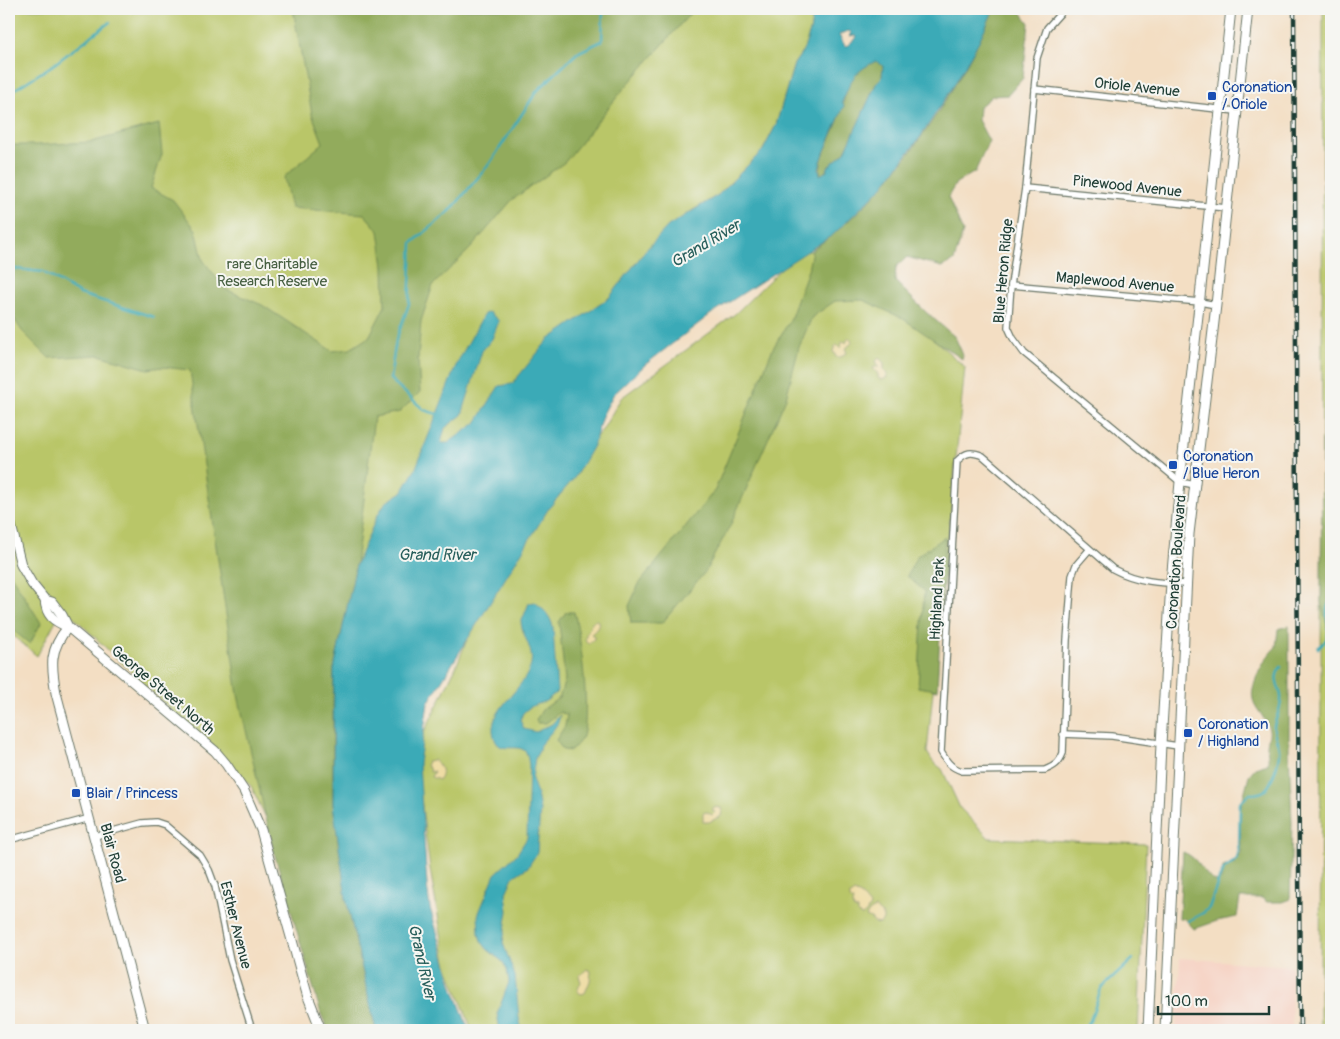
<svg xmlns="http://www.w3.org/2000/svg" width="1340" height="1039" font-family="Pangolin,sans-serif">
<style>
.built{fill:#f6d2c3}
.green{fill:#b9c668;stroke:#6c824e}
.forest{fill:#92ab5c;stroke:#587448}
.sand{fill:#eeda9e;stroke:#868c69}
.water{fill:#3aaab7;stroke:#2c7476;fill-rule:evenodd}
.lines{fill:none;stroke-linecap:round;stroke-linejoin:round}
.stream{stroke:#3aaab7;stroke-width:2.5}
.street-casing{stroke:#697566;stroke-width:8}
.secondary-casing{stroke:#697566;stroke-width:11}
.street{stroke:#fff;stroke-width:5.5}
.secondary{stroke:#fff;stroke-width:9}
.rail-casing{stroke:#1f3d34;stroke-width:4.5}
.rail{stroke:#f6f6f2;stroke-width:2.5;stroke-dasharray:8;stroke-linecap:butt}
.transit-dot{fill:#1a4fb4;stroke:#f6f6f2;stroke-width:2}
.labels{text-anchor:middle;stroke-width:4;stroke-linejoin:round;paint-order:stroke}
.street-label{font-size:15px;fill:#1f3d34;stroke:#f6f6f2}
.transit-label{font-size:15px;fill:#164399;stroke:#f6f6f2;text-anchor:start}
.park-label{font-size:15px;fill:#465f41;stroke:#f6f6f2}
.water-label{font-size:16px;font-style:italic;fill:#275e5b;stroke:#f6f6f2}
</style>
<rect width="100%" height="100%" fill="#f6f6f2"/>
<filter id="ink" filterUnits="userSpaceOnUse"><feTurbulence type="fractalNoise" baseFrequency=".02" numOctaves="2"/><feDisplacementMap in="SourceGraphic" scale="10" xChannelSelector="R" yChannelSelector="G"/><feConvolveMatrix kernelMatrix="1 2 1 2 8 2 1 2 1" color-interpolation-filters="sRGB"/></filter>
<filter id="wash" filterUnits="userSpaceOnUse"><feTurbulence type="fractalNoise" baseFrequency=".0096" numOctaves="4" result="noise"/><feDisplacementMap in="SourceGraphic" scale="20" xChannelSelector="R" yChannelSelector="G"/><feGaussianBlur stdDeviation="1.12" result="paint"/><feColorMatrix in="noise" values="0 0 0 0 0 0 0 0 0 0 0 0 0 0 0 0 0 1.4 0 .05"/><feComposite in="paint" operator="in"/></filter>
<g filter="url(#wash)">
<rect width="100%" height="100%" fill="#f3dec3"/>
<!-- built -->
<path class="built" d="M1180,958L1291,966L1292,1030H1176Z"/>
<!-- green -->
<g class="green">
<path d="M9,9H814L810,32L803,51L794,64L776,125L763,150L718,195L688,213L624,279L609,298L594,309L262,797L267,820L251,786L63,607L37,656L9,632Z"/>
<path d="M1323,9H1331V1030H1320Z"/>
<path d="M831,248L965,367L927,752L933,762L942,769L960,808L989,838L1146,844L1138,1030H472L446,962L430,869L415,751L455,669L510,536L603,429L621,398L735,314L797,253Z"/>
</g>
<!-- forest -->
<g class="forest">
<path d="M293,9H694L621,92L565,162L512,200L470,249L433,285L421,321L418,358L420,392L400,412L374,417L356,565L334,669L333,707V804L346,898L376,1030H328L321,1014L273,849L238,695L190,370L162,367L148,369L99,355L49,358L22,331L9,311V223L12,218L9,214V145H36L91,142L159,124L162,154L151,188L173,200L196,230L203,260L225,289L262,305L332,351L350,349L369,337L385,306L384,266L379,231L364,214L291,208L284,177L323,143L312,114Z"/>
<path d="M994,9H1019L1029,23L1023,78L1008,95L992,96L979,107L978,120L989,141L975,172L956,183L948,197L963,232L954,261L942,267L907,257L896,267L895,281L927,313L955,337L963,355L962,359L902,318L863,300L835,301L812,317L799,347L786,398L730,526L705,572L662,623H631L629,606L639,584L715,490L773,348L790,320L808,270L812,250C891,195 955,96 994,9Z"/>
<path d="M876,61L883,66L882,77L876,84L845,152L828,167L827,171L820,175C819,156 832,138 838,121C843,106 845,90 853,76C858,69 868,65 876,61Z"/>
<path d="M1322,441L1331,447V642L1321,603Z"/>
<path d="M945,537L937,690L918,687L924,591L907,576L917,556Z"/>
<path d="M9,572L41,623L30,644L9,627Z"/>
<path d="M566,612H574C581,636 590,711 583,736C581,741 575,746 571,751L563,750L556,740L565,726L567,715L560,712L546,723H537L536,720L542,710L559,698L565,680L559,622Z"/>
<path d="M1289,626V750L1292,823L1290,899L1282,902H1267L1262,898H1240L1237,917L1217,921L1194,929L1185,919L1179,918L1183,852C1201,859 1201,874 1216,882L1221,880L1223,867L1235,863L1241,853L1240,810L1249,775L1255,768L1268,764C1269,756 1267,751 1267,745C1269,732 1272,732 1264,719C1261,713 1254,706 1253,699C1249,686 1266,655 1276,647L1278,629Z"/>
</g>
<!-- sand -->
<g class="sand">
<path d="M848,338L851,339L852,343L845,349L847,352L841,357H836L833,351L835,346L837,345L841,348L842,342L844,341L846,343Z"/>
<path d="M879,358L884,363V371L888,374L886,378L882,380L878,378V374L873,368L875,367H879L876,361Z"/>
<path d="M596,620L598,621C600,627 595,631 591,634L594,636V639L588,644L585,639L587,631L590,628L591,623Z"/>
<path d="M433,760C441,764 444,773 439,780L431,777L434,771L430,772L429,768L426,766L428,761Z"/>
<path d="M714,807L721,808L722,811L721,816L709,822H703V813L707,812L712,815L715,812L712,810Z"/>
<path d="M854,892L861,895L870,906L866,913L862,916L858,914V910L854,909L852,905L853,901L850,899V895Z"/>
<path d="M875,908L883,915V920L880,924L874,923L871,919L866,917L869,912Z"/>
<path d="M587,969L591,971L590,981L585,993L581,994L577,991L581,982L579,976Z"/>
</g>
<!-- water -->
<g class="water">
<path d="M814,9H994L979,41L954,85L921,136L883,186L834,234L711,314L646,364L613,395L602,416L594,444L575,477L549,508L428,703L419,763L427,885L430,908L454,990L469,1030H376L346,898L333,804L334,669L356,565L377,516L385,503L402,492L415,470L457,363L484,314L489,312L499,321L492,339L482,351L462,415L445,428L441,443H448L476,423L499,386L512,384L548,340L609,298L645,251L668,226L718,195L763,150L776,125L794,64L803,51L810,32ZM848,31L851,32L850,36L855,35L857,37L848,45L845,46L839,35ZM876,61L883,66L882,77L876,84L845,152L828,167L827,171L820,175L819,168L824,153L844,106L842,102C852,79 852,73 876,61Z"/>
<path d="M535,602C544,610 550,615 553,627L557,692L546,701L530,707L523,713L520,720L524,729L536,732L552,724L560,715L558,723L553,730L540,745L539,751L535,758L532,779L537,794L540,810L537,853L528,867L513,877L506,893L508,911L503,943L515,976L519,1018L522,1030H500L497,1014L509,982L507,970L503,962L488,950L481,941L479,934L478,915L495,874L517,854L527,838L529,765C528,761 528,754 525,751C515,742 496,758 493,731C491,708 527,686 531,664C534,650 523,637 521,623L529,603Z"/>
</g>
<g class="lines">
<!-- stream -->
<g class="stream">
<path d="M9,93L53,65L110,22"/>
<path d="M9,267L16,269L43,272L80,294L154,317"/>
<path d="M437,414L424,410L390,379L396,340L409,304L412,243L451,210L490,163L537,91L577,53L602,41L603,9"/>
<path d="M1318,648C1340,632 1319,616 1331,600"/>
<path d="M1188,921L1203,913L1209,908L1219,879L1224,869L1237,859L1239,850L1240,803L1249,794C1254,794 1259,794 1264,791C1272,786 1280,758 1279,749C1278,740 1273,735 1274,726C1276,716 1282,708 1281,696C1279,684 1272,679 1281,667"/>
<path d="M1083,1030L1090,1021L1101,989L1133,959"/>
</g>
</g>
</g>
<g filter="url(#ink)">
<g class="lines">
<defs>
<g id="street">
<path d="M1064,9L1047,28L1037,58L1025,188L1011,285L1008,327L1013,338L1024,353L1180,482L1195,485"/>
<path d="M1222,9L1248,11"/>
<path d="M1034,89L1236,111"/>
<path d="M1025,188L1226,208"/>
<path d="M1011,285L1200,302L1216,305"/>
<path d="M1089,550L1076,565L1072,576L1067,640L1063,753C1059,763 1055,766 1045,770L962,771C950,767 947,762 941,752L957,461C966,452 971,451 983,456L1113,569C1137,582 1161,583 1187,584"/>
<path d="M1063,734L1112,736L1178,746"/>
<path d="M95,836L142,823L156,822L165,825L200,855L209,870L215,886L230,960L252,1030"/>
<path d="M9,840L90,818"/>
</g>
<g id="secondary">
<path d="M9,517L21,565L32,584L45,600L52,602L62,615L68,627"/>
<path d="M45,600C46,616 54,621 68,627L215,751L226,764L244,791L261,830L307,994L321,1030"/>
<path d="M68,627C49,650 51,665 56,693L145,1030"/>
<path d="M1148,1030L1161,744L1171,583L1180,482L1231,9"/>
<path d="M1165,1030L1189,534L1216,305L1248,9"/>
</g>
</defs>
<!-- street casing -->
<use href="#street" class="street-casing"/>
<!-- secondary casing -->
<use href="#secondary" class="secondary-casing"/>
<!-- street -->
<use href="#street" class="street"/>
<!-- secondary -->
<use href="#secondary" class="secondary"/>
<defs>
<path id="rail" d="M1294,9L1300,1030"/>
</defs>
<!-- rail casing -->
<use href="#rail" class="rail-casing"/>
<!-- rail -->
<use href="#rail" class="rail"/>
</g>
</g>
<!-- markers -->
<g class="transit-dot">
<rect x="1207" y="91" width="10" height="10" rx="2.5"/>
<rect x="1168" y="460" width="10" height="10" rx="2.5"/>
<rect x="1183" y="728" width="10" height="10" rx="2.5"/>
<rect x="71" y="788" width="10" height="10" rx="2.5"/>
</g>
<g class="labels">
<!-- street labels -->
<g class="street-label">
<text transform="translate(1137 87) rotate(6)" y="5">Oriole Avenue</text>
<text transform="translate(1127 186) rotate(6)" y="5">Pinewood Avenue</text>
<text transform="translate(1003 271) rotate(-85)" y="5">Blue Heron Ridge</text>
<text transform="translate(1115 282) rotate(5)" y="5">Maplewood Avenue</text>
<text transform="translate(1176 562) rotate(-86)" y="5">Coronation Boulevard</text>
<text transform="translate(937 599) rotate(-87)" y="5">Highland Park</text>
<text transform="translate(163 690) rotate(40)" y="5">George Street North</text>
<text transform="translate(113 853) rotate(75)" y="5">Blair Road</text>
<text transform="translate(236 925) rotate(76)" y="5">Esther Avenue</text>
</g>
<!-- transit labels -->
<g class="transit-label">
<text x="1222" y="92">Coronation<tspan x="1222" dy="17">/ Oriole</tspan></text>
<text x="1183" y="461">Coronation<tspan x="1183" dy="17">/ Blue Heron</tspan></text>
<text x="1198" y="729">Coronation<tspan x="1198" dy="17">/ Highland</tspan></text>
<text x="86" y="798">Blair / Princess</text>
</g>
<!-- park labels -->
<g class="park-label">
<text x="272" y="269">rare Charitable<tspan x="272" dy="17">Research Reserve</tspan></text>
</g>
<!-- water labels -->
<g class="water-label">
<text transform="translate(705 243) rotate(-31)" y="6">Grand River</text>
<text x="437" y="560">Grand River</text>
<text transform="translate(423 962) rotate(77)" y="6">Grand River</text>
</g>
</g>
<!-- margin -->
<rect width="1340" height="1039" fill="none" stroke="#f6f6f2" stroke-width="30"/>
<!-- scale -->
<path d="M1158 1006v8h111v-8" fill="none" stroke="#1f3d34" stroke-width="2.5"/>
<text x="1165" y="1006" font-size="15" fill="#1f3d34" stroke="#f6f6f2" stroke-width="4" paint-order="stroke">100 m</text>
</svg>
